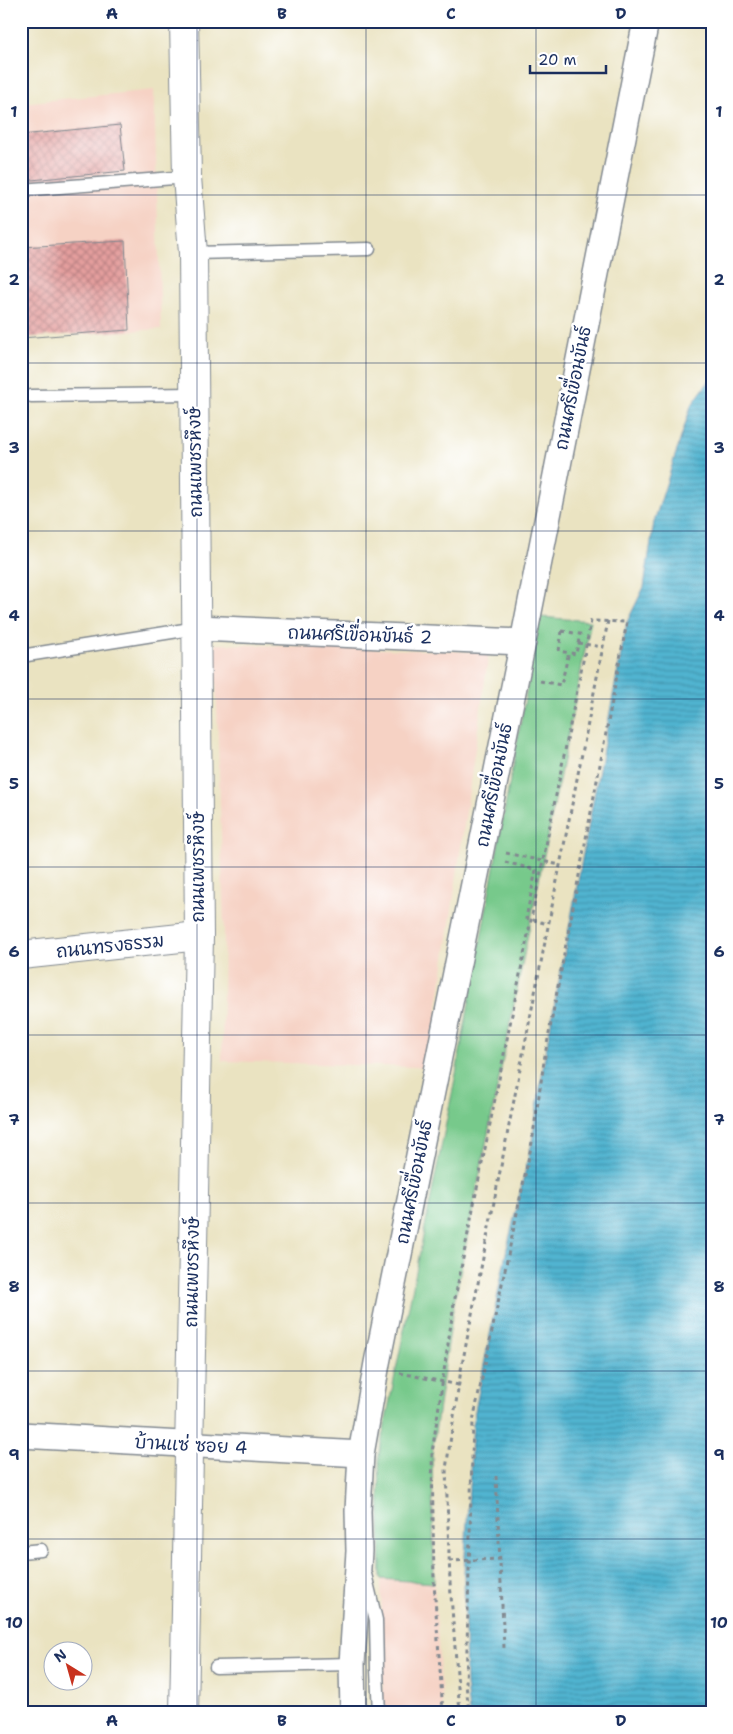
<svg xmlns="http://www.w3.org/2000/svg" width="733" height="1734" font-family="'Shantell Sans','Playpen Sans Thai',sans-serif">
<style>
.built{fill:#f6d2c4}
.park{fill:#77c98b;stroke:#497c74}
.water{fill:url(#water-rules);stroke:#367297}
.building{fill:url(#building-cross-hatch)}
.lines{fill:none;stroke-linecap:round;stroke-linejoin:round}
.lane-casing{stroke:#828990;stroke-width:15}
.street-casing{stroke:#828990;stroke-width:28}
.secondary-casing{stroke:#828990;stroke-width:30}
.path{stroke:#828990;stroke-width:3;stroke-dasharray:4 4;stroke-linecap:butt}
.lane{stroke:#fff;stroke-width:12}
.street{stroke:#fff;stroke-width:25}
.secondary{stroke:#fff;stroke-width:28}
.grid{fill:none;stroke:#1b2f5e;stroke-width:1;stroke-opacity:0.55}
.labels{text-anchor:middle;stroke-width:5;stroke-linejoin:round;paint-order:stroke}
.street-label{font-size:18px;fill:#1b2f5e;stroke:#fff}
.neatline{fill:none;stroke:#1b2f5e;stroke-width:2}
.grid-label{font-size:16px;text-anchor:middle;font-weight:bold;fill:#1b2f5e}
</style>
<defs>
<pattern id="water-rules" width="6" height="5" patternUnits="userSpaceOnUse" patternTransform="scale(1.25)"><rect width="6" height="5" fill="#51b4d0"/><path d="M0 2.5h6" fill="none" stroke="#4293ac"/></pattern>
<pattern id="building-cross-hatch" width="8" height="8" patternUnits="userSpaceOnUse" patternTransform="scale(1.25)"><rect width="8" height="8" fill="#e49e9d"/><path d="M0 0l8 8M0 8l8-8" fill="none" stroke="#b88183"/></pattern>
</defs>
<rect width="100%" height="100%" fill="#fff"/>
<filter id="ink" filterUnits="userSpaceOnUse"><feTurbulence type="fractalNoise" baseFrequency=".02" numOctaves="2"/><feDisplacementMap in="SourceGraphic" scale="10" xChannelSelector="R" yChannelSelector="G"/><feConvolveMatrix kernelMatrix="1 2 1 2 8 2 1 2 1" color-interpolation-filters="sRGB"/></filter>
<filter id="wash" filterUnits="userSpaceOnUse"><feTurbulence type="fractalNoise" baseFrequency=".0096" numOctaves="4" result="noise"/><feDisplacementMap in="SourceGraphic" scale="20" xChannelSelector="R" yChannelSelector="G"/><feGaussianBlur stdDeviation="1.12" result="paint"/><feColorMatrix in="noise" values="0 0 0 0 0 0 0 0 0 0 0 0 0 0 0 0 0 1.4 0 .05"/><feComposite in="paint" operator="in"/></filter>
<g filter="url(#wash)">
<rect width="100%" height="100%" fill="#eae3c1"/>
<!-- built -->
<g class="built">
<path d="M154,90L161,329L21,338V103Z"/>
<path d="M215,644L489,652L429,1069L415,1067L222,1061L224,931Z"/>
<path d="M381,1579L434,1583L443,1713H383Z"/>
</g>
<!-- park -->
<path class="park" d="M540,617L591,621L454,1303L432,1453L434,1583L381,1579L379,1454L456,1074Z"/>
<!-- water -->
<path class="water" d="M712,377V1713H469L466,1684L464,1573L473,1421L507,1248L532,1142L545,1055L627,622L644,587L654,522L691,406Z"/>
<g id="blocks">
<!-- building -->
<g class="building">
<path d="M120,125L125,171L21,181V135Z"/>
<path d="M125,241L129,330L21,338V247Z"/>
</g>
</g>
</g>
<g filter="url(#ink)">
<use href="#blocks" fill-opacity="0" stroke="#828990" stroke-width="1"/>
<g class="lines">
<defs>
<g id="lane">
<path d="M21,190L187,177"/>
<path d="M193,253L369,249"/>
<path d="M31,396L194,394"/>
<path d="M21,656L197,628"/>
<path d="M21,1552L41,1550"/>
<path d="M365,1574L376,1620L377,1670L379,1713"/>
<path d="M216,1667L352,1664"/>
</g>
<g id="street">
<path d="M197,628L523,642"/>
<path d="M21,1435L361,1454"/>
<path d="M353,1713L352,1664L359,1551L358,1511L361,1454L377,1363L523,642L646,21"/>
</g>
<g id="secondary">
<path d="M21,955L199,936"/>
<path d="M184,1713L199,936L193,253L187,177L184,21"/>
</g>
</defs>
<!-- lane casing -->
<use href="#lane" class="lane-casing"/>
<!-- street casing -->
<use href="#street" class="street-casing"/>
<!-- secondary casing -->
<use href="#secondary" class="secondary-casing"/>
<!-- path -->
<g class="path">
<path d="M562,631L580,634L576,654L559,651Z"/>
<path d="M578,643L603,647"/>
<path d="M540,681L561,685L569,652"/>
<path d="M506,853L560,865"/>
<path d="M505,862L536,870L526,918L548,924"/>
<path d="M400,1373L459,1385"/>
<path d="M496,1476L504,1648"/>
<path d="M449,1561L501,1559"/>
<path d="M443,1713L434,1583L432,1453L454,1303L591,621L627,622L545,1055L532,1142L473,1421L466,1684L469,1713"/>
<path d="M460,1713L450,1582L446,1469L461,1370L608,621"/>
</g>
<!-- lane -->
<use href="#lane" class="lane"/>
<!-- street -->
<use href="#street" class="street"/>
<!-- secondary -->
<use href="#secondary" class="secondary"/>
</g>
</g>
<!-- grid -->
<path class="grid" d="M197,21V1713M366,21V1713M536,21V1713M21,195H712M21,363H712M21,531H712M21,699H712M21,867H712M21,1035H712M21,1203H712M21,1371H712M21,1539H712"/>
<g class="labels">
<!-- street labels -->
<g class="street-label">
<text transform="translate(573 388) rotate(-79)" y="6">ถนนศรีเขื่อนขันธ์</text>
<text transform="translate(195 462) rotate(-91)" y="6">ถนนเพชรหึงษ์</text>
<text transform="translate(360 635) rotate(2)" y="6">ถนนศรีเขื่อนขันธ์ 2</text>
<text transform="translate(494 785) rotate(-79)" y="6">ถนนศรีเขื่อนขันธ์</text>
<text transform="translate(198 867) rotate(-90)" y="6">ถนนเพชรหึงษ์</text>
<text transform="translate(110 946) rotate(-6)" y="6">ถนนทรงธรรม</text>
<text transform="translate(414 1182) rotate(-79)" y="6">ถนนศรีเขื่อนขันธ์</text>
<text transform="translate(192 1272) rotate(-89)" y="6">ถนนเพชรหึงษ์</text>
<text transform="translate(191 1445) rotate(3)" y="6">บ้านแซ่ ซอย 4</text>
</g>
</g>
<!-- margin -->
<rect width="733" height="1734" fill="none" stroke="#fff" stroke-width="55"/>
<!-- north arrow -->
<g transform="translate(68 1666) rotate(323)"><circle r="24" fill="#ffffff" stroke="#a4acbf"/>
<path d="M0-4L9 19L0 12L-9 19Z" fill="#c8321e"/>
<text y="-8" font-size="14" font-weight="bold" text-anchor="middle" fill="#1b2f5e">N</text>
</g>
<!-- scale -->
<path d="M530 65v8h76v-8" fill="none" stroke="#1b2f5e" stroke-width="2.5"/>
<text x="538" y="65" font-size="15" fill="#1b2f5e" stroke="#ffffff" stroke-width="4" paint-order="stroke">20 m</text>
<rect x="28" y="28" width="678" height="1678" class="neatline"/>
<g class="grid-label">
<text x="112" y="19">A</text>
<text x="282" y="19">B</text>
<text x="451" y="19">C</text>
<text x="621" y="19">D</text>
<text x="14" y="117">1</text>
<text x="719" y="117">1</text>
<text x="14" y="285">2</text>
<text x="719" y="285">2</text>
<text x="14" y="453">3</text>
<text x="719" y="453">3</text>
<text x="14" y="621">4</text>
<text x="719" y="621">4</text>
<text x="14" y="789">5</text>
<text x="719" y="789">5</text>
<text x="14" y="957">6</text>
<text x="719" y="957">6</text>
<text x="14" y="1125">7</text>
<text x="719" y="1125">7</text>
<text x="14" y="1292">8</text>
<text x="719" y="1292">8</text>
<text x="14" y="1460">9</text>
<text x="719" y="1460">9</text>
<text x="14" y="1628">10</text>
<text x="719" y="1628">10</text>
<text x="112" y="1726">A</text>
<text x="282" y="1726">B</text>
<text x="451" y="1726">C</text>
<text x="621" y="1726">D</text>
</g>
</svg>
